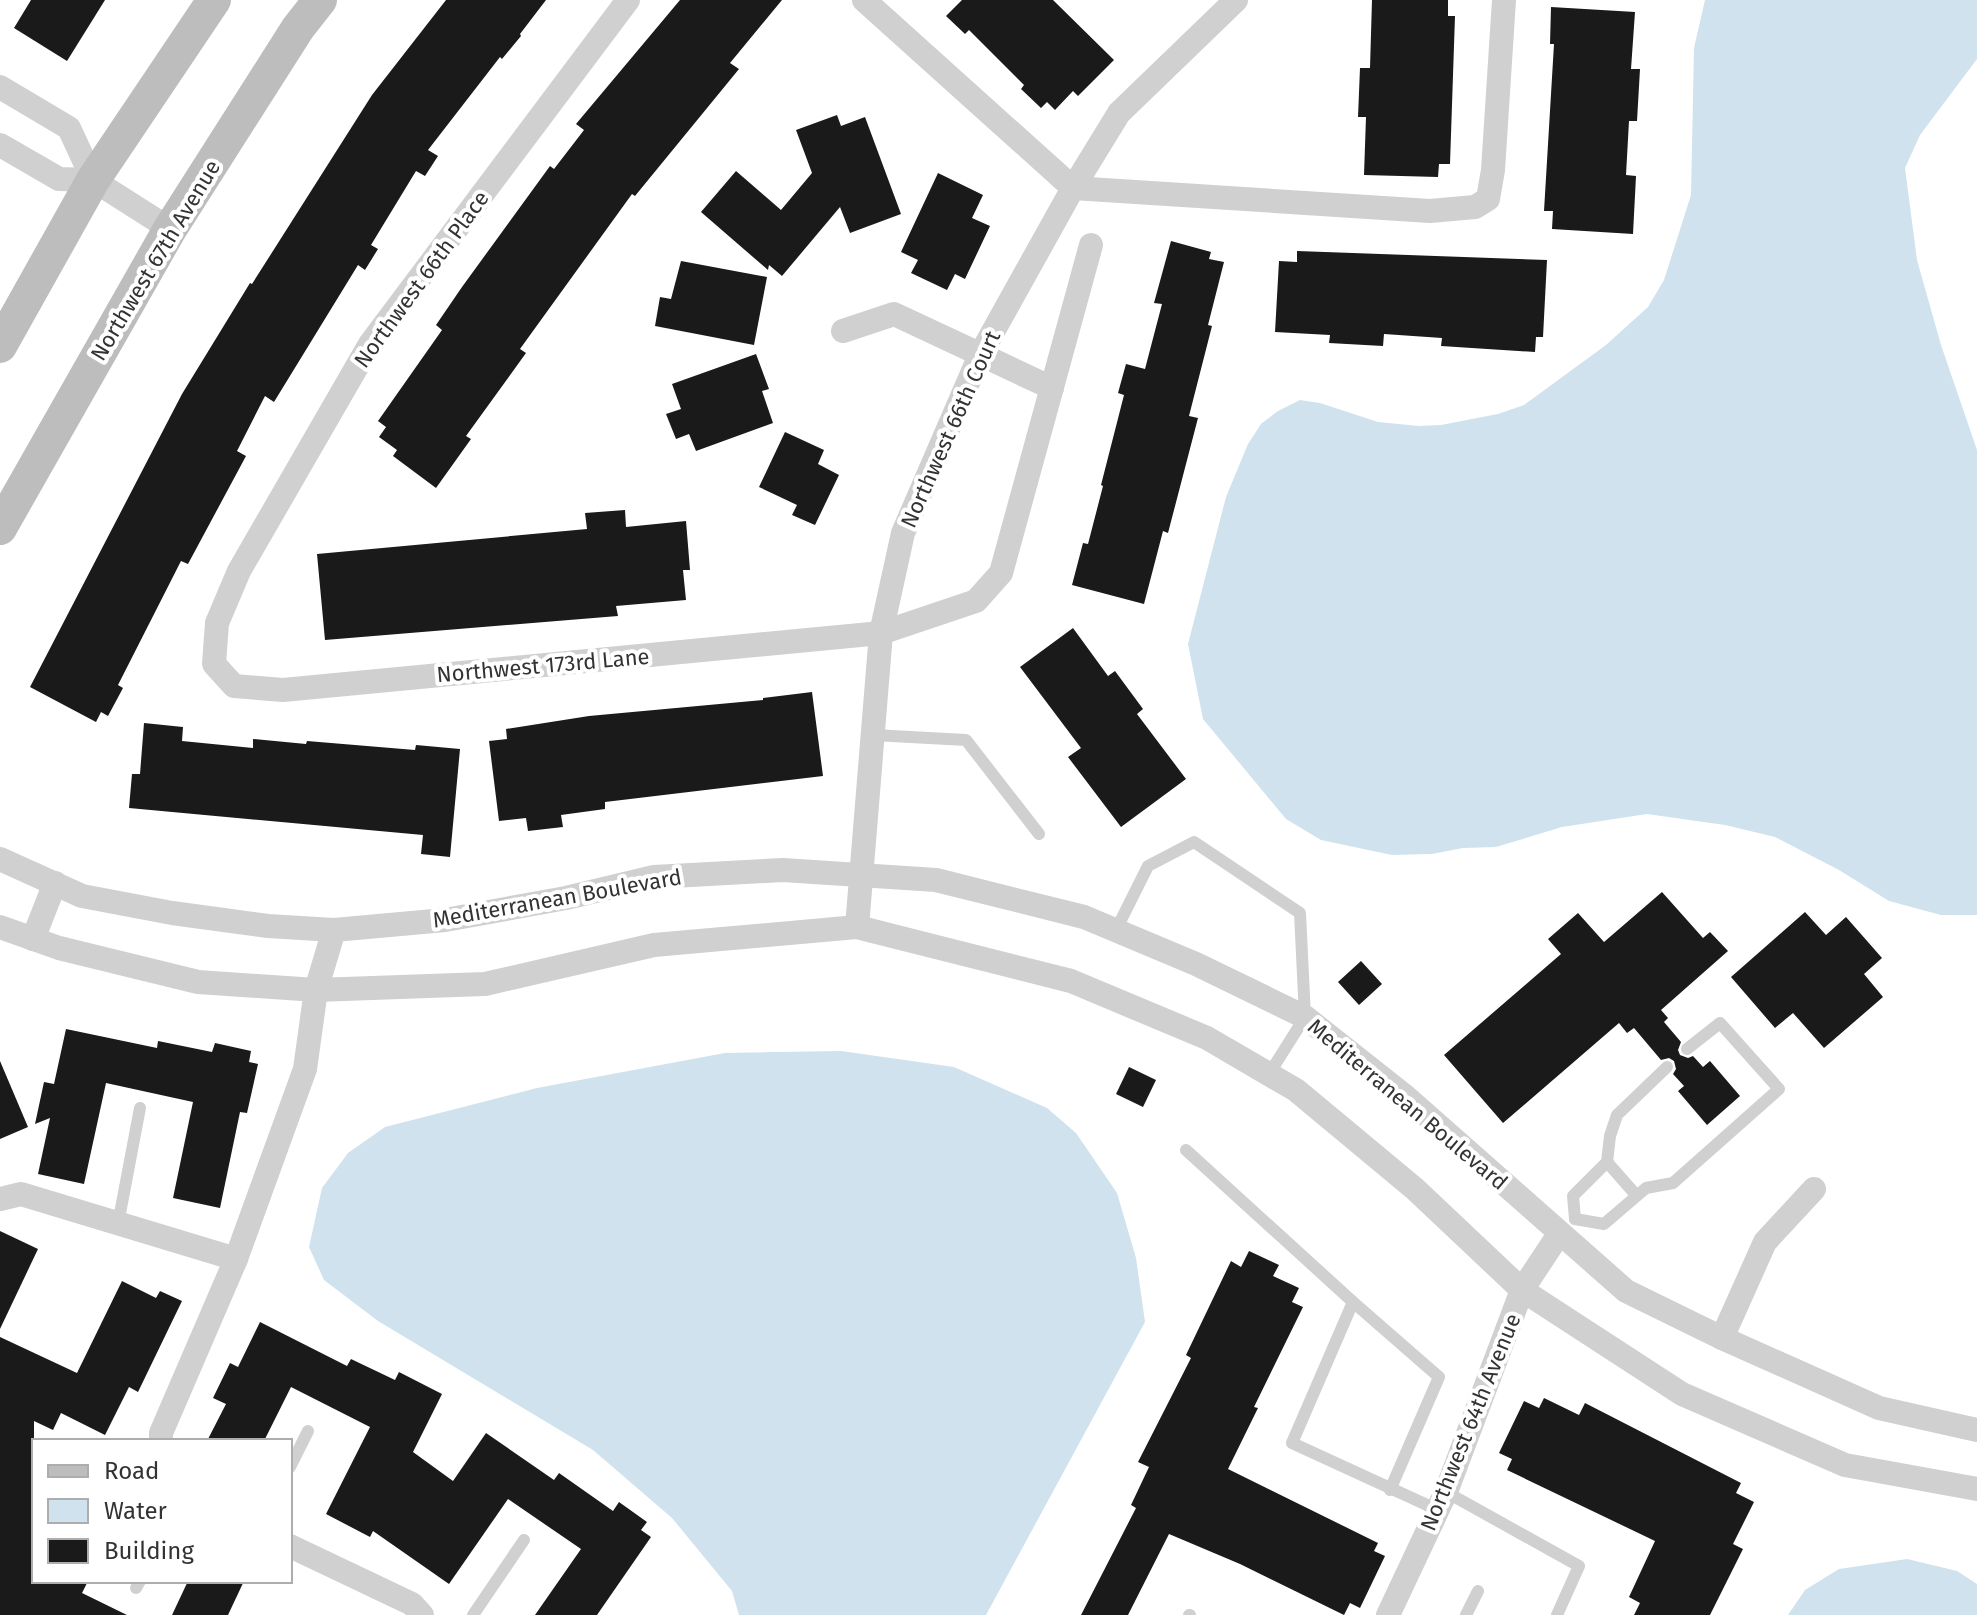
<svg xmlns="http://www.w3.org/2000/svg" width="1977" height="1615" font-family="'Fira Sans',sans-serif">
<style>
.water{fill:#cfe2ee}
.building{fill:#1a1a1a}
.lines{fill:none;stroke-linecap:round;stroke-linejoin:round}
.service{stroke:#d0d0d0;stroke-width:12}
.minor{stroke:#d0d0d0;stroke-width:24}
.secondary{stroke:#bdbdbd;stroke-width:34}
.labels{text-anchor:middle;stroke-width:8;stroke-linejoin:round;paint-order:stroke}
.street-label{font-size:22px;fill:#333;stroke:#fff}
</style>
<rect width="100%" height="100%" fill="#fff"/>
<!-- water -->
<g class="water">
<path d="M1705,0H1977V59L1920,135L1905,168L1917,260L1941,345L1977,450V915H1941L1889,901L1839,870L1775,837L1725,825L1647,814L1562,827L1496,847L1463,848L1432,854L1392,855L1321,840L1286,819L1203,719L1188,644L1226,497L1248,444L1261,424L1278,411L1300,400L1320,403L1378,422L1419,426L1441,425L1498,414L1524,405L1606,345L1648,307L1664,280L1691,195L1694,48Z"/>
<path d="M841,1051L954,1067L1047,1108L1076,1133L1117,1193L1136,1258L1145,1322L986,1615H739L732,1591L672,1518L593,1450L378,1321L324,1280L309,1247L322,1188L348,1153L385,1127L537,1088L725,1053Z"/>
<path d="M1907,1559L1957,1571L1977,1584V1615H1788L1805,1590L1839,1569Z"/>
</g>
<!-- building -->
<g class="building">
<path d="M31,0H105L67,61L14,28Z"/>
<path d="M446,0H546L520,34L521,36L502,59L500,57L428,150L438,156L425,176L416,171L371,245L378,249L365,270L358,265L274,402L265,396L237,451L246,456L188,564L181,561L118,685L123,688L108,716L101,712L96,722L30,687L182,394L250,283L252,284L372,95Z"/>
<path d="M680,0H782L730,63L739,69L635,196L632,194L520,349L526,353L466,436L471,439L436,488L393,456L397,450L379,437L386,427L378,421L442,330L436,325L462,287L550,166L554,169L584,130L576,124Z"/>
<path d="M962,0H1053L1114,60L1078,96L1073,91L1055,110L1047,102L1041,108L1021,89L1024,85L969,30L965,34L946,16Z"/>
<path d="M1372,0H1448V16H1455L1450,164H1439L1438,177L1364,175L1366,117H1358L1360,68H1370Z"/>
<path d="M1551,7L1635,12L1631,69H1640L1637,121H1629L1626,175L1636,176L1633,234L1552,229L1553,211H1544L1554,44H1550Z"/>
<path d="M837,115L841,126L865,117L901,214L850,233L840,207L782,276L769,265L768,270L701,212L736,171L781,210L812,173L796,130Z"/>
<path d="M938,173L983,195L972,218L990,226L965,279L955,274L947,290L911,273L918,260L901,252Z"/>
<path d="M1171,241L1211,252L1209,259L1224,262L1208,325L1212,326L1189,416L1198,418L1168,533L1163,531L1144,604L1072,585L1083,543L1088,544L1103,486L1101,485L1124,395L1118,393L1126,364L1145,369L1162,304L1154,303Z"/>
<path d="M1297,251L1547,260L1543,337H1536L1535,352L1441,346L1442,338L1384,334L1383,346L1329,343L1330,335L1275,332L1279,261L1297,262Z"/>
<path d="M681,261L767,277L754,345L655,326L660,297L671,299Z"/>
<path d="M756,354L769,389L762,391L773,423L696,451L689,434L676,439L666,414L681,409L672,384Z"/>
<path d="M785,432L824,450L818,464L839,475L815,525L792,515L797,505L759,487Z"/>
<path d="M625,510L626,527L686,521L690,570H683L686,600L616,606L618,616L325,640L317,554L587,529L585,513Z"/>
<path d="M1073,628L1108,676L1115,671L1143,709L1137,714L1186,779L1121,827L1068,757L1081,748L1020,667Z"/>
<path d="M812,692L823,776L605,802V809L561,815L563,827L528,831L526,818L499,821L489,741L507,739L506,729L589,716L763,700V698Z"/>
<path d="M144,723L183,727L182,741L253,748V739L306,744L307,741L415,750L416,745L460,749L450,857L421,854L423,835L129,808L132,774H140Z"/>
<path d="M1662,892L1703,938L1710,932L1728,951L1661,1010L1668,1018L1664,1022L1681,1042L1678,1050L1680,1055L1688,1058L1693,1056L1703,1067L1710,1061L1740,1096L1707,1125L1678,1091L1684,1086L1673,1074L1676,1069L1674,1061L1669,1058L1661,1060L1634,1028L1627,1033L1619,1023L1503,1123L1444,1055L1561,954L1548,939L1578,913L1604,942Z"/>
<path d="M1805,912L1826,935L1846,917L1882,958L1864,974L1883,997L1824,1048L1793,1013L1775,1028L1731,977Z"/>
<path d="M1361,961L1382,984L1359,1005L1338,982Z"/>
<path d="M66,1029L157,1048L158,1041L212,1052L215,1043L251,1051L249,1062L258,1064L247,1113L240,1112L220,1208L173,1198L193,1102L106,1083L84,1184L38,1174L50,1118L35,1124L44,1082L54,1084Z"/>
<path d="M0,1061L28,1127L0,1139Z"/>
<path d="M1129,1067L1156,1080L1143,1107L1116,1094Z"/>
<path d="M0,1231L38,1249L0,1329Z"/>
<path d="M1249,1251L1279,1265L1273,1276L1299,1288L1292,1302L1303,1307L1254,1407L1258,1408L1228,1469L1378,1543L1374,1551L1385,1556L1360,1608L1350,1603L1344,1615L1240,1564L1169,1534L1128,1615H1081L1136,1508L1131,1505L1149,1467L1138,1462L1191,1358L1186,1355L1231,1261L1241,1267Z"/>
<path d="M122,1281L156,1298L160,1291L182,1301L138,1392L129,1387L105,1435L61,1413L53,1430L34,1421V1581H88L82,1593L127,1615H0V1337L77,1373Z"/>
<path d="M260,1322L347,1366L351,1359L395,1380L399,1372L442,1394L413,1452L453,1481L486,1433L554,1480L559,1473L613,1511L619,1502L647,1522L641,1530L651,1537L597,1615H535L581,1549L508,1499L449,1584L373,1531L370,1537L326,1514L370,1427L291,1387L264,1441H207L226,1404L213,1398L230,1363L238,1367Z"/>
<path d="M1544,1398L1579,1415L1585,1403L1741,1483L1736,1493L1754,1502L1733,1544L1743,1549L1710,1615H1634L1640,1603L1629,1597L1655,1541L1507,1470L1512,1459L1499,1453L1524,1401L1539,1408Z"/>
<path d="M188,1581H244L228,1615H172Z"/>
</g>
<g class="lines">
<!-- service -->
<g class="service">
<path d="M873,735L966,740L1039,834"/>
<path d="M1116,930L1148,866L1194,842L1300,913L1305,1017L1269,1074"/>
<path d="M1186,1150L1353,1302L1292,1443L1438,1510"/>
<path d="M1607,1162L1636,1195"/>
<path d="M1575,1219L1604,1224L1646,1188L1673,1183L1779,1089L1720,1023L1687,1049"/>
<path d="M1575,1219L1573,1196L1607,1162L1610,1136L1617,1115L1667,1067"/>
<path d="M118,1224L140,1108"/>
<path d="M1353,1302L1439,1377L1390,1490"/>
<path d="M290,1467L308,1431"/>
<path d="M1446,1492L1579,1566L1557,1615"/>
<path d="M136,1588L140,1581"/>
<path d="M473,1615L524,1540"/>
<path d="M1189,1615H1190"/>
<path d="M1466,1615L1478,1591"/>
</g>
<!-- minor -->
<g class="minor">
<path d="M628,0L370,344L239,571L217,623L214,664L234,686L283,690L881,633L976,601L1001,573L1091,245"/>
<path d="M864,0L1073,188L1430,211L1475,207L1488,199L1493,170L1504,0"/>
<path d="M0,87L69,128L93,180"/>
<path d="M0,145L59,179L93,180L170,229"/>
<path d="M843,331L894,314L1052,388"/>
<path d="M0,859L82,896L172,913L268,926L334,930L445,920L566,898L654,877L783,870L936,880L1084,917L1196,964L1305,1017L1406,1097L1626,1291L1722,1338L1879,1408L1977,1430"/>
<path d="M0,927L59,948L198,982L316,990L485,984L654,945L857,927L1071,981L1207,1038L1296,1090L1415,1189L1522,1290L1682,1394L1845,1465L1977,1489"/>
<path d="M857,927L881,633L903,533L980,355L1073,188L1119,113L1236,0"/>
<path d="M33,939L55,883"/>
<path d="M0,1199L21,1194L236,1259"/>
<path d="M1722,1338L1765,1242L1814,1189"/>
<path d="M161,1441V1433L236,1259L305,1069L316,990L334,930"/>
<path d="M290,1546L412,1604L422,1615"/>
<path d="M1388,1615L1446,1492L1522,1290L1559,1234"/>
</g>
<!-- secondary -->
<g class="secondary">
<path d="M0,346L93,180L214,0"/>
<path d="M0,528L170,229L298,28L320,0"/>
</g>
</g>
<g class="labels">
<!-- street labels -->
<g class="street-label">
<text transform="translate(155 260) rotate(-59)" y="8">Northwest 67th Avenue</text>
<text transform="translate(421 279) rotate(-54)" y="8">Northwest 66th Place</text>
<text transform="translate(950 429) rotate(-66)" y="8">Northwest 66th Court</text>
<text transform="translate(543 665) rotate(-5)" y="8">Northwest 173rd Lane</text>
<text transform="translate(557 898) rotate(-10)" y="8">Mediterranean Boulevard</text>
<text transform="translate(1408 1104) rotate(40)" y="8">Mediterranean Boulevard</text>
<text transform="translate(1470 1422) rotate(-68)" y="8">Northwest 64th Avenue</text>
</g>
</g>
<!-- legend -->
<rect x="32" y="1439" width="260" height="144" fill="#ffffff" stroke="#adadad" stroke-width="2"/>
<rect x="48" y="1465" width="40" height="12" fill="#bdbdbd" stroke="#adadad" stroke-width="2"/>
<text x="104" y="1479" font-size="24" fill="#333333">Road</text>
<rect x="48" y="1499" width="40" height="24" fill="#cfe2ee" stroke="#adadad" stroke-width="2"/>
<text x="104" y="1519" font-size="24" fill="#333333">Water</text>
<rect x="48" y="1539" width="40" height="24" fill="#1a1a1a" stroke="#adadad" stroke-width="2"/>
<text x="104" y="1559" font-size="24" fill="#333333">Building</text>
</svg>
